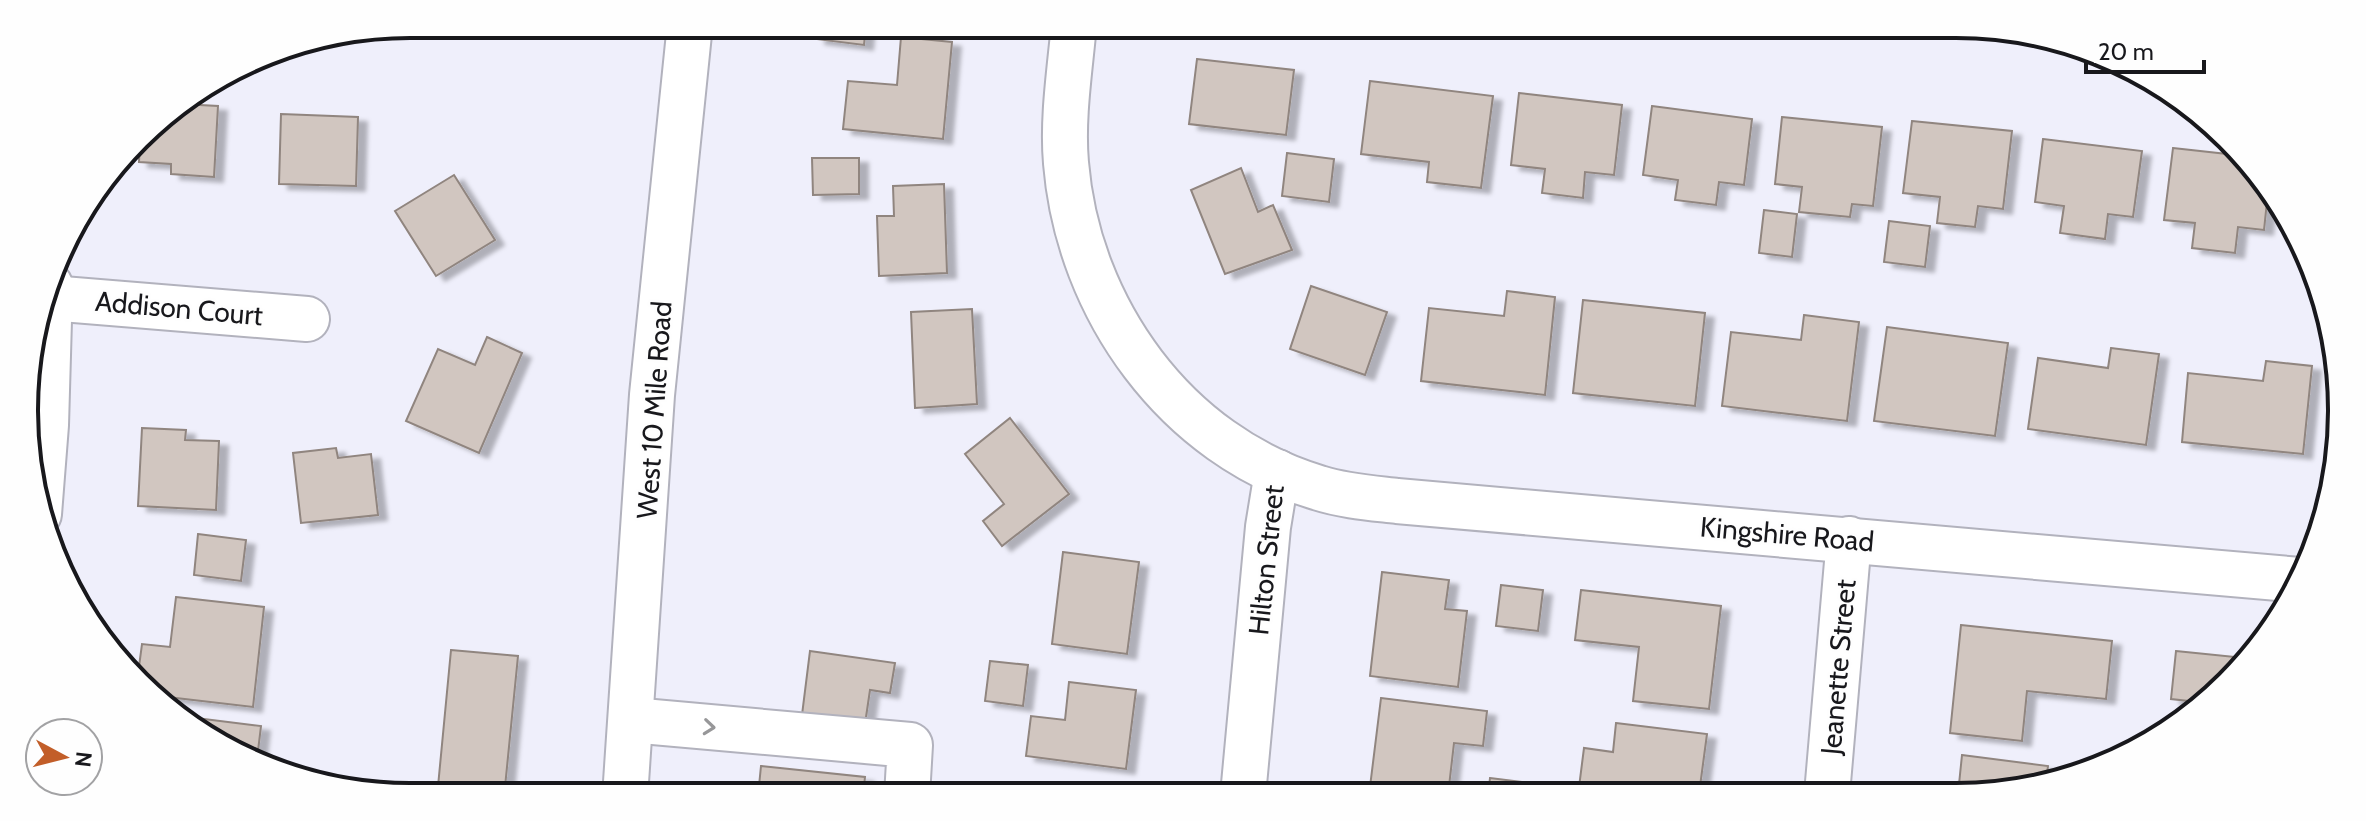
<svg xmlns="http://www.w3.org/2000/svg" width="2366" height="821" font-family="Cabin,sans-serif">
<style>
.building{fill:#d1c6c0;stroke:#90857f;stroke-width:2;filter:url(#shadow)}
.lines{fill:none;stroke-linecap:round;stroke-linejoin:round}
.minor-casing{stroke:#b2b2bd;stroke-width:48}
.major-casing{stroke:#b2b2bd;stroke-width:48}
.minor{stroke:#fff;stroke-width:44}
.major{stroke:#fff;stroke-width:44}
.oneway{stroke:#979799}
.labels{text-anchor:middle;stroke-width:6;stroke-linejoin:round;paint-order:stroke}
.street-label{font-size:28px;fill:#18181c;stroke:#fefefe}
.rim{fill:none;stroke:#18181c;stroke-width:4}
</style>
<defs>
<filter id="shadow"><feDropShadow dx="9" dy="5" stdDeviation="2" flood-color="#0004"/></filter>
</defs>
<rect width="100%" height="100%" fill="#efeffb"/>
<!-- building -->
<g class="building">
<path d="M818,24H866L864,45L816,39Z"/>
<path d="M901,37L952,42L943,139L843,129L848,81L897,85Z"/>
<path d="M1197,59L1294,70L1286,135L1189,124Z"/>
<path d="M1370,81L1493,96L1481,188L1427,182L1429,162L1361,154Z"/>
<path d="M1519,93L1622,105L1614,175L1585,172L1583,198L1542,193L1545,169L1511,165Z"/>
<path d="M181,104L218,106L214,177L171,174V164L139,162L140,140L155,120Z"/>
<path d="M1652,106L1752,119L1744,185L1719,182L1716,205L1675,200L1678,180L1643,175Z"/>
<path d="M281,114L358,117L356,186L279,184Z"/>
<path d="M1782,117L1882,127L1873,206L1852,204L1850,217L1799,212L1802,187L1775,184Z"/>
<path d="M1912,121L2012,131L2003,209L1978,206L1975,227L1937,223L1940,197L1903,193Z"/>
<path d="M2043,139L2142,151L2133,217L2108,214L2105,239L2060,233L2064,206L2035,202Z"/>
<path d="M2173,148L2236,155L2268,192L2264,230L2238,227L2235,253L2192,248L2195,223L2164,220Z"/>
<path d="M1287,153L1334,159L1329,202L1282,196Z"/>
<path d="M812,158H859V194L813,195Z"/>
<path d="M1241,168L1258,212L1273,205L1292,250L1225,274L1191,190Z"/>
<path d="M454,175L495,240L436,276L395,211Z"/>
<path d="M944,184L947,273L879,276L877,216H894L893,186Z"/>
<path d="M1764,210L1797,214L1792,257L1759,253Z"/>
<path d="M1889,221L1930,226L1925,267L1884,262Z"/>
<path d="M1311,286L1387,312L1365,375L1290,349Z"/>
<path d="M1507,291L1555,297L1545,395L1421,381L1429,308L1504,316Z"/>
<path d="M1583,300L1705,313L1695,406L1573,393Z"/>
<path d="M972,309L977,404L915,408L911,312Z"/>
<path d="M1804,315L1859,322L1847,421L1722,406L1731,332L1801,340Z"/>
<path d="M1887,327L2008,343L1995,436L1874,421Z"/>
<path d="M487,337L522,353L479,453L406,421L438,349L475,365Z"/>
<path d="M2111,348L2159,354L2146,445L2028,429L2038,358L2108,368Z"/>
<path d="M2266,361L2312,366L2303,454L2182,442L2188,373L2263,381Z"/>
<path d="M1010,418L1069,494L1002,546L983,521L1004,504L965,454Z"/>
<path d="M142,428L186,430L185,440L219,441L216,510L138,506Z"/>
<path d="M336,448L338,458L371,454L378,515L301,523L293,453Z"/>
<path d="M198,534L246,540L241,581L194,575Z"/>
<path d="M1063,552L1139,562L1127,654L1052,644Z"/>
<path d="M1382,572L1449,580L1445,609L1467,611L1458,687L1370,676Z"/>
<path d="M1501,585L1543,590L1538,631L1496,626Z"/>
<path d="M1581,590L1721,606L1709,709L1633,701L1639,647L1575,640Z"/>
<path d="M176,597L264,607L253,707L159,696L138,674L142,644L170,647Z"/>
<path d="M1961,625L2112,641L2106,699L2027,691L2022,741L1950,733Z"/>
<path d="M451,650L518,656L504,797H437Z"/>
<path d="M810,651L895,663L890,693L870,690L865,724L802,715Z"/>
<path d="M2176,651L2245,658L2207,703L2171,699Z"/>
<path d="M990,661L1028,665L1023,706L985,701Z"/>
<path d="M1069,682L1136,690L1126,769L1026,756L1031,716L1065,720Z"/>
<path d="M1381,698L1487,711L1483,746L1454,743L1448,795H1369Z"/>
<path d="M180,716L261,726L257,759L195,732Z"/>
<path d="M1616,723L1707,734L1699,794L1578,795L1584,748L1613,752Z"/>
<path d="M1962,755L2048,766L2046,782L2006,794H1958Z"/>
<path d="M761,766L865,777L863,796H758Z"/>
<path d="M1490,778L1538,784L1536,795H1488Z"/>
</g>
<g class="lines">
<defs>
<g id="minor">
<path d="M1074,24C1070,69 1062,118 1066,163C1078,309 1176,446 1319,488C1344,496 1371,498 1397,501L2300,580"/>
<path d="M50,298L307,319"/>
<path d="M39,514L46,425L50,285"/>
<path d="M631,720L910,745L907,796"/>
<path d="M1827,794L1849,539"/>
<path d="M1243,795L1268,527L1277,472"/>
</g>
<path id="major" d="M625,797L652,395L690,24"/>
</defs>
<!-- minor casing -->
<use href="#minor" class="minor-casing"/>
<!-- major casing -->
<use href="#major" class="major-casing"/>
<!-- minor -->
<use href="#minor" class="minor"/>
<!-- major -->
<use href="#major" class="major"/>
</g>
<!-- one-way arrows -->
<defs><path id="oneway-chevron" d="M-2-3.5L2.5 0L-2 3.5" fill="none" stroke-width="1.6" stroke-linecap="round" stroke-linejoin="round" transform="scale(2)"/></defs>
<use class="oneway" href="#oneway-chevron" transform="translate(709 727) rotate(6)"/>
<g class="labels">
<!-- street labels -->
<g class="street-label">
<text transform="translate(179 308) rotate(5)" y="10">Addison Court</text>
<text transform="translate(654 410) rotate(-86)" y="10">West 10 Mile Road</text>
<text transform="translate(1787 534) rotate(5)" y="10">Kingshire Road</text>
<text transform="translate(1266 560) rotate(-84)" y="10">Hilton Street</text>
<text transform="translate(1838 667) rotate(-85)" y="10">Jeanette Street</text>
</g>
</g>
<!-- crop -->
<path d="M0 0H2366V821H0ZM410 38H1956A372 372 0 0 1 2328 410V411A372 372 0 0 1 1956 783H410A372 372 0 0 1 38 411V410A372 372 0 0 1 410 38Z" fill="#fefefe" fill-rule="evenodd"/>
<path class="rim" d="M410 38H1956A372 372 0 0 1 2328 410V411A372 372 0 0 1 1956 783H410A372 372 0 0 1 38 411V410A372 372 0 0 1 410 38Z"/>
<!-- north arrow -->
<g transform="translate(64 757) rotate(97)"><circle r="38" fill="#fefefe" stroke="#a2a2a4" stroke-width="2"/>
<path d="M0-6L14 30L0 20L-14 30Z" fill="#c25e29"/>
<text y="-12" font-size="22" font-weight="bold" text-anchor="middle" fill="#18181c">N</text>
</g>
<!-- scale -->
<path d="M2086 60v12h118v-12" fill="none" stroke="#18181c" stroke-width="4"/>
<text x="2098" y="60" font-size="24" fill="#18181c" stroke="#fefefe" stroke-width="6" paint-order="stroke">20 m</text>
</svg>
